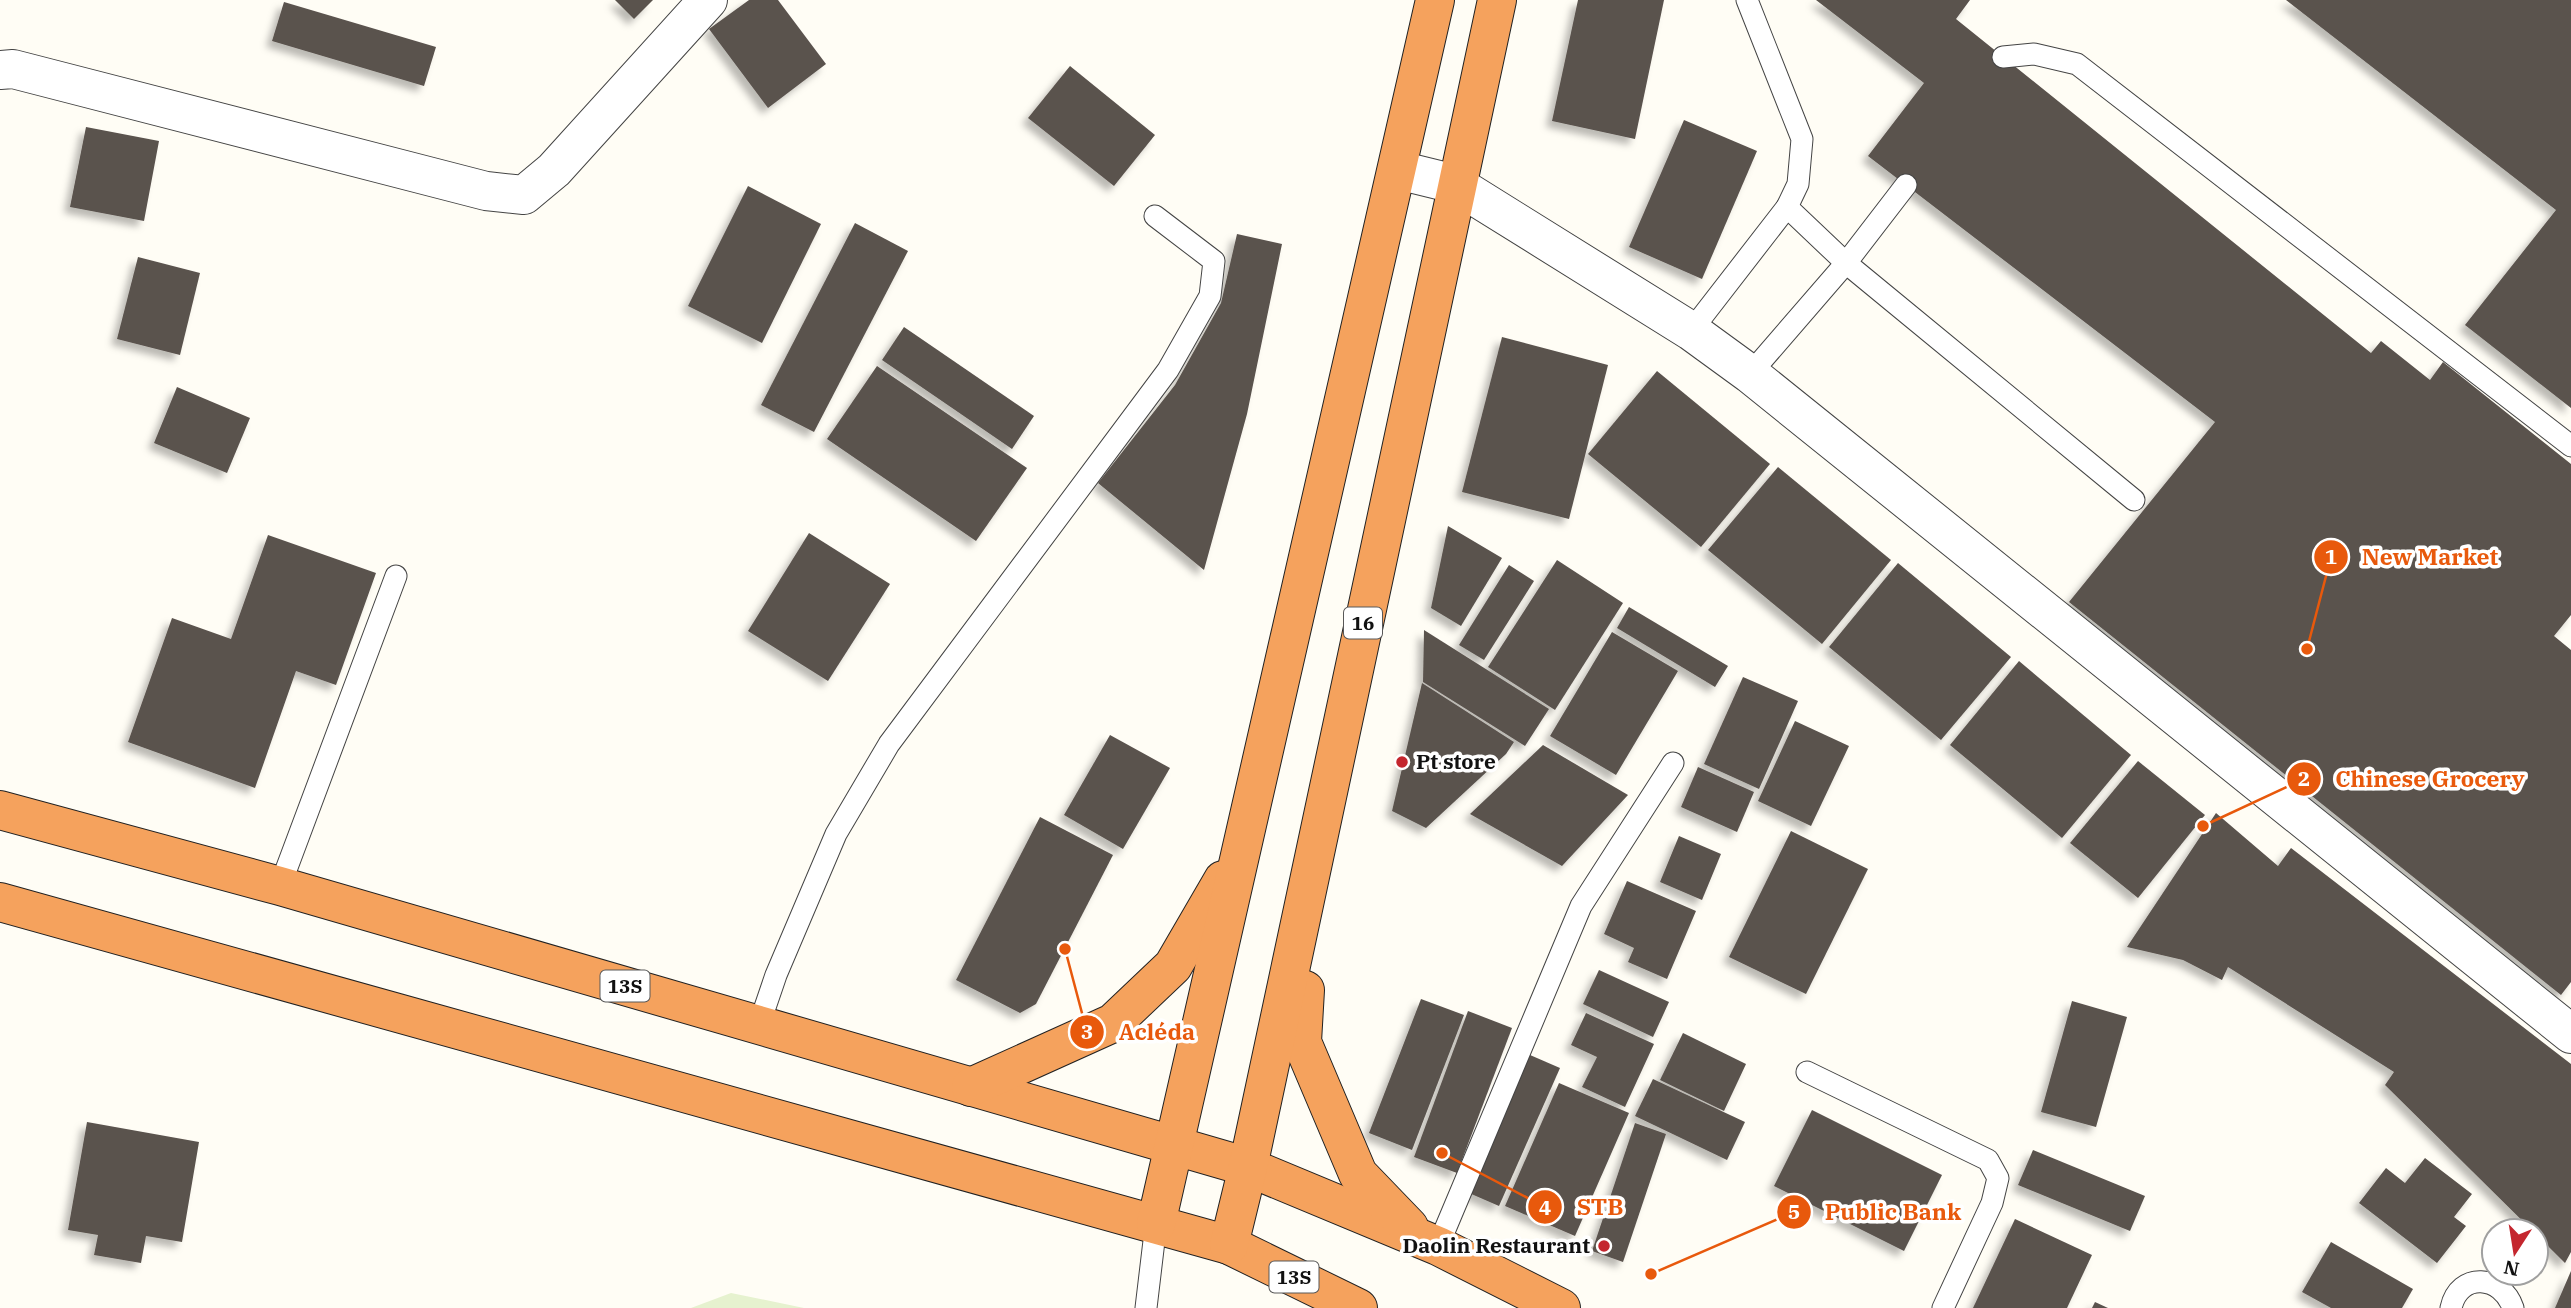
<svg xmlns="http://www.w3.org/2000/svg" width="2571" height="1308" font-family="'IBM Plex Serif',serif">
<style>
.pitch{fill:#e6f2cf}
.building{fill:#5a524d;filter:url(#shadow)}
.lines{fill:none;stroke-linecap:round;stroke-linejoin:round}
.lane-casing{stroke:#444;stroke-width:23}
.street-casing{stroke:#444;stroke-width:40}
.highway-casing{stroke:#222;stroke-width:40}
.lane{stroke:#fff;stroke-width:21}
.street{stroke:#fff;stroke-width:38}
.highway{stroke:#f5a25d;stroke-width:38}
.poi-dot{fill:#c4262e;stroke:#fff;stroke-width:2.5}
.labels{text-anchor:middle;stroke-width:7;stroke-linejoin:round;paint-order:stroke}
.shield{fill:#fff;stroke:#585858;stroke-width:2}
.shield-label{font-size:19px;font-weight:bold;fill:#111}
.poi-label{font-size:21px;font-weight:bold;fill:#111;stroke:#fff;text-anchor:start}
.leader{fill:none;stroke:#e8590c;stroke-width:2.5}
.callout-dot{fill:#e8590c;stroke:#fff;stroke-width:2.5}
.mark-label{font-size:21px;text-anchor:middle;font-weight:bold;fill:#fff}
.callout-label{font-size:23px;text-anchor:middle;font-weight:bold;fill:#e8590c;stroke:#fff;stroke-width:7;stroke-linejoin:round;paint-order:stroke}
</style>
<defs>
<filter id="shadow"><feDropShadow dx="-6" dy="6" stdDeviation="3.5" flood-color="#0004"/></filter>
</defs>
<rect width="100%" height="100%" fill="#fffdf5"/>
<!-- pitch -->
<path class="pitch" d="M731,1293L804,1308H691Z"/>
<!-- building -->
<g class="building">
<path d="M615,0H653L634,19Z"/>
<path d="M749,0H778L826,64L768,108L709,29Z"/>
<path d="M1578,0H1664L1635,139L1552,121Z"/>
<path d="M1816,0H1970L1956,19L2371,353L2381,341L2430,380L2443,362L2571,464V615L2554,636L2571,650V982L2561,995L2069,602L2215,422L1868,156L1924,83Z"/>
<path d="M2286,0H2571V408L2465,325L2556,210Z"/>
<path d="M284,2L436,47L424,86L272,41Z"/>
<path d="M1070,66L1155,135L1114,186L1028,118Z"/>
<path d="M1684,120L1757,151L1702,279L1629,247Z"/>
<path d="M86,127L159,141L144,221L70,207Z"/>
<path d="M748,186L821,224L762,343L688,306Z"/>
<path d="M855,223L908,251L814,432L761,405Z"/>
<path d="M1237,234L1282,244L1247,414L1204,570L1098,483L1175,385L1221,303Z"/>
<path d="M138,257L200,273L180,355L117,339Z"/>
<path d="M904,327L1034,416L1012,449L882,360Z"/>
<path d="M1502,337L1608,365L1569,519L1462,492Z"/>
<path d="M877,366L1027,468L976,541L827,439Z"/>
<path d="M1657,371L1770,464L1701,547L1588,454Z"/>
<path d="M177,387L250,418L227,473L154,443Z"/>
<path d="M1778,467L1891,560L1822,644L1708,550Z"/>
<path d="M1448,526L1502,558L1461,626L1431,608Z"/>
<path d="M809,533L890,584L828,681L748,631Z"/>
<path d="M268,535L376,573L336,685L296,671L255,788L128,742L172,618L231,639Z"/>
<path d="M1557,560L1623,603L1555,710L1488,667Z"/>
<path d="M1898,563L2011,657L1941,740L1829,647Z"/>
<path d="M1509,565L1534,581L1484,660L1459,645Z"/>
<path d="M1629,607L1728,666L1715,687L1617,628Z"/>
<path d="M1424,630L1549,709L1525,746L1423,682Z"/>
<path d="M1612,632L1678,671L1616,775L1550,736Z"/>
<path d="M2019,661L2131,755L2062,838L1950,745Z"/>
<path d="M1743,677L1798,701L1759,789L1704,764Z"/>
<path d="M1422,683L1514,742L1506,754L1426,828L1392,811Z"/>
<path d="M1795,721L1849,746L1811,826L1758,801Z"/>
<path d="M1110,735L1170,768L1123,849L1064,815Z"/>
<path d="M1543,745L1628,795L1562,866L1470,814Z"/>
<path d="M2138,761L2205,815L2138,898L2070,843Z"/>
<path d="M1698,767L1754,792L1737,832L1681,807Z"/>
<path d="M2216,813L2278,866L2291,848L2571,1064V1252L2565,1263L2385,1085L2394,1072L2228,967L2222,980L2183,960L2127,947Z"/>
<path d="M1040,817L1113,855L1036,1004L1020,1013L956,980Z"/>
<path d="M1791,831L1868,869L1806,994L1729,957Z"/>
<path d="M1679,836L1721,854L1702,900L1660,882Z"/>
<path d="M1627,881L1696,911L1667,979L1628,962L1634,948L1604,934Z"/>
<path d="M1599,970L1669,1002L1653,1037L1583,1004Z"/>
<path d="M1421,999L1464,1015L1412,1150L1369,1133Z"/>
<path d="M2072,1001L2127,1017L2096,1127L2041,1112Z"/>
<path d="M1468,1011L1512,1028L1457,1173L1414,1157Z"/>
<path d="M1586,1013L1654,1044L1625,1107L1582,1087L1597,1057L1571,1045Z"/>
<path d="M1683,1033L1746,1064L1724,1111L1660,1080Z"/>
<path d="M1530,1055L1560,1068L1499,1206L1469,1193Z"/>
<path d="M1653,1079L1745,1122L1727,1160L1635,1116Z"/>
<path d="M1559,1083L1629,1113L1575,1236L1505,1206Z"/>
<path d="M1812,1110L1942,1175L1904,1251L1774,1186Z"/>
<path d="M87,1122L199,1142L182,1242L146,1236L141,1263L94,1255L98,1235L68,1230Z"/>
<path d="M1635,1123L1666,1134L1623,1262L1592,1251Z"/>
<path d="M2033,1150L2145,1196L2130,1231L2018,1185Z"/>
<path d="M2425,1158L2472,1194L2454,1217L2466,1226L2437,1263L2359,1203L2386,1168L2405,1183Z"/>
<path d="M2015,1219L2092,1255L2067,1308H1973Z"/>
<path d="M2331,1242L2413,1289L2402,1308H2331L2302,1292Z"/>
<path d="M2571,1271V1308H2555Z"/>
<path d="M2095,1302L2108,1308H2092Z"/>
</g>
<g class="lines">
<defs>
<g id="lane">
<path d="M2003,57L2034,54L2077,64L2571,446"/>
<path d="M1787,207L1846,263L2134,500"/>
<path d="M1691,331L1787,207L1798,184L1802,139L1747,0"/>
<path d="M1750,374L1846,263L1906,185"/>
<path d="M280,886L396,576"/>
<path d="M759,1025L776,975L836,834L889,744L1168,370L1210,296L1214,261L1155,216"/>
<path d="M1807,1072L1988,1160L1998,1178L1992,1203L1943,1308"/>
<path d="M1438,1246L1581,906L1673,763"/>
<path d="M1146,1308L1156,1224"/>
<path d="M2451,1308C2459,1271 2502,1275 2513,1308"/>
</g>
<g id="street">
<path d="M0,70L13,69L486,191L524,195L554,170L708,0"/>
<path d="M1398,170L1455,184L1691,331L1750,374L2571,1034"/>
</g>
<g id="highway">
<path d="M0,810L280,886L1248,1167L1438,1246L1561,1308"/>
<path d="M0,902L1229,1245L1358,1308"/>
<path d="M1305,990L1302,1042L1358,1174L1409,1227"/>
<path d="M971,1087L1113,1023L1173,966L1223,880"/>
<path d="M1156,1224L1435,0"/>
<path d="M1229,1245L1248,1167L1497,0"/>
</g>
</defs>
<!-- lane casing -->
<use href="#lane" class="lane-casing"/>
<!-- street casing -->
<use href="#street" class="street-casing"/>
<!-- highway casing -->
<use href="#highway" class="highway-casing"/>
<!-- lane -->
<use href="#lane" class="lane"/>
<!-- street -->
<use href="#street" class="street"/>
<!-- highway -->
<use href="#highway" class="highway"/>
</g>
<!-- markers -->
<g class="poi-dot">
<circle cx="1402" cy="762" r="7"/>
<circle cx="1604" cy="1246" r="7"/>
</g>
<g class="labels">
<!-- shield labels -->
<g class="shield">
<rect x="1344" y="607.5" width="38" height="31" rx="5"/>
<rect x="600.5" y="970.5" width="49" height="31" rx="5"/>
<rect x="1269.5" y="1261.5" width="49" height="31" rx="5"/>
</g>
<g class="shield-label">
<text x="1363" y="630">16</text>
<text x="625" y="993">13S</text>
<text x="1294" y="1284">13S</text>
</g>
<!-- poi labels -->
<g class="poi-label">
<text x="1416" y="769">Pt store</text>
<text x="1590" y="1253" text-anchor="end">Daolin Restaurant</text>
</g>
</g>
<!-- callouts -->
<path class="leader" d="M2307 649L2331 557M2203 826L2304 779M1065 949L1087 1032M1442 1153L1545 1207M1651 1274L1794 1212"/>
<g class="callout-dot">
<circle cx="2307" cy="649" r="7"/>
<circle cx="2203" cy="826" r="7"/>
<circle cx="1065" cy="949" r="7"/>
<circle cx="1442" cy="1153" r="7"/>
<circle cx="1651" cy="1274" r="7"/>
<circle cx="2331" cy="557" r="18"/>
<circle cx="2304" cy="779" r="18"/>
<circle cx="1087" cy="1032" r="18"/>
<circle cx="1545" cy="1207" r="18"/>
<circle cx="1794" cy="1212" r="18"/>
</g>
<g class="mark-label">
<text x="2331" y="564">1</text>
<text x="2304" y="786">2</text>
<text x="1087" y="1039">3</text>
<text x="1545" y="1215">4</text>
<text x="1794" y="1219">5</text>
</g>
<g class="callout-label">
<text x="2430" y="565">New Market</text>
<text x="2430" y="787">Chinese Grocery</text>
<text x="1157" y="1040">Acléda</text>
<text x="1600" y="1215">STB</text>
<text x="1893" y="1220">Public Bank</text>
</g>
<!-- north arrow -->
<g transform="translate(2515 1252) rotate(192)"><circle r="33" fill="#ffffff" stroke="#a0a0a0" stroke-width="2"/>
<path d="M0-5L12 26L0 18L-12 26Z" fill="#c4262e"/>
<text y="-10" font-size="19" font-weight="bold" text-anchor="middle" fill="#111111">N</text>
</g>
</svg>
